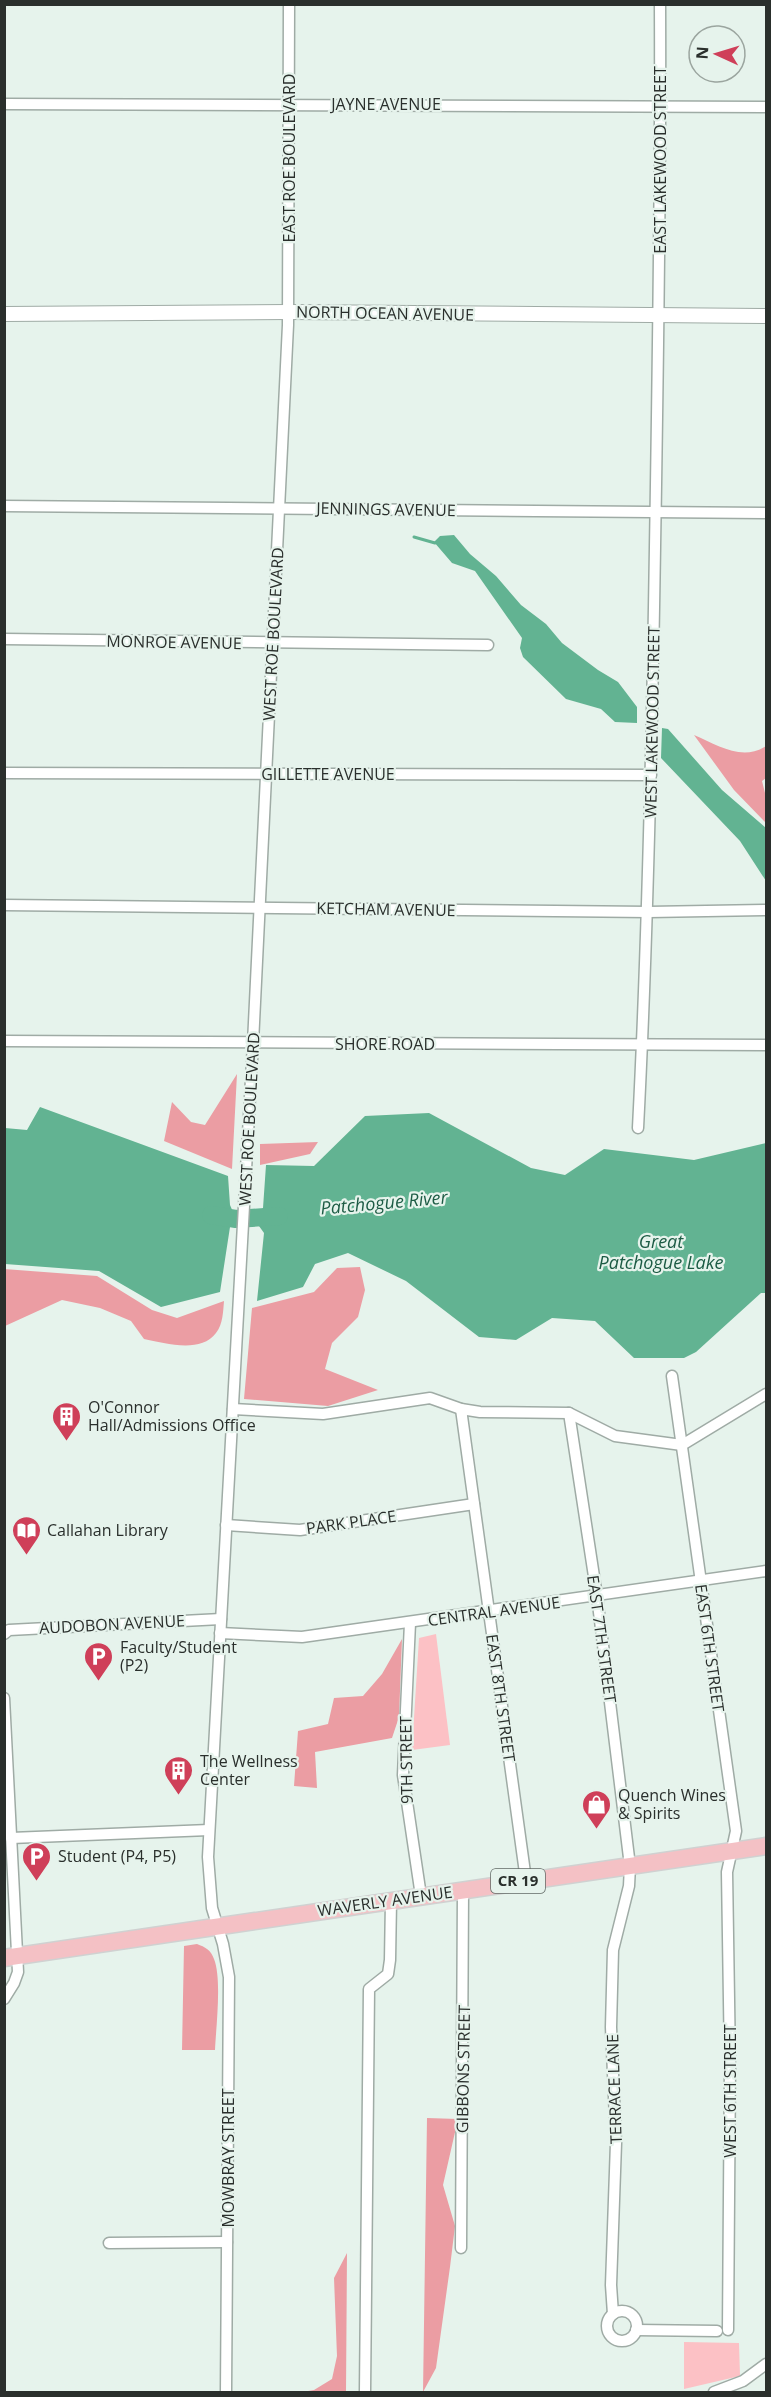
<svg xmlns="http://www.w3.org/2000/svg" width="771" height="2397" font-family="'Open Sans',sans-serif">
<style>
.green{fill:#fcc1c5}
.forest{fill:#eb9da3}
.water{fill:#62b392}
.lines{fill:none;stroke-linecap:round;stroke-linejoin:round}
.stream{stroke:#62b392;stroke-width:3}
.river{stroke:#62b392;stroke-width:18}
.minor-casing{stroke:#9faba5;stroke-width:13}
.tertiary-casing{stroke:#9faba5;stroke-width:16}
.primary-casing{stroke:#d0d1d1;stroke-width:19}
.minor{stroke:#fff;stroke-width:10}
.tertiary{stroke:#fff;stroke-width:14}
.primary{stroke:#f4c1c5;stroke-width:16}
.labels{text-anchor:middle;stroke-width:4.5;stroke-linejoin:round;paint-order:stroke}
.shield{fill:#e6f3ec;stroke:#626a66;stroke-width:1.5}
.shield-label{font-size:15px;font-weight:bold;fill:#2a2f2c}
.street-label{font-size:16px;fill:#2a2f2c;stroke:#e6f3ec}
.poi-label{font-size:16px;fill:#2a2f2c;stroke:#e6f3ec;text-anchor:start}
.water-label{font-size:18px;font-style:italic;fill:#1c5b44;stroke:#e6f3ec}
</style>
<rect width="100%" height="100%" fill="#e6f3ec"/>
<!-- green -->
<g class="green">
<path d="M436,1634L450,1745L412,1750L419,1638Z"/>
<path d="M684,2342L739,2343L740,2376L684,2389Z"/>
</g>
<!-- forest -->
<g class="forest">
<path d="M694,735C718,745 742,762 766,746V778L762,781L766,797V823L734,790Z"/>
<path d="M237,1074L232,1169L164,1141L172,1102L191,1122L205,1125Z"/>
<path d="M318,1142L310,1154L260,1165V1144Z"/>
<path d="M360,1267L365,1290L358,1317L332,1343L325,1369L378,1390L328,1406L244,1399L252,1308L314,1292L337,1268Z"/>
<path d="M4,1269L97,1276L152,1310L177,1318L224,1301C223,1312 223,1324 216,1333C200,1354 165,1343 144,1339L131,1321L100,1308L62,1300L5,1326Z"/>
<path d="M402,1639L399,1717L392,1738L315,1752L317,1788L294,1786L298,1731L328,1724L334,1698L363,1696L382,1674Z"/>
<path d="M197,1944C205,1947 211,1950 214,1959C222,1979 216,2027 215,2050H182L184,1946Z"/>
<path d="M427,2118L458,2119L443,2185L455,2226L450,2267L436,2368L423,2392Z"/>
<path d="M347,2253L346,2392H302L314,2390L332,2379L337,2356L334,2278Z"/>
</g>
<!-- water -->
<g class="water">
<path d="M454,535L470,554L496,576L521,605L546,624L562,643L598,670L618,682L637,707V723L615,722L601,709L566,699L523,657L520,648L522,638L475,571L452,563L434,542L440,536Z"/>
<path d="M662,728L668,729L722,790L766,828V881L740,841L661,758Z"/>
<path d="M40,1107L228,1176L230,1205L236,1219L230,1227L220,1292L161,1307L99,1271L5,1264V1128L27,1130Z"/>
<path d="M429,1113L531,1168L565,1175L604,1149L694,1160L766,1143V1293H761L696,1352L684,1358H634L595,1321L552,1318L516,1340L479,1337L406,1281L348,1253L315,1264L303,1287L257,1301L264,1233L254,1219L263,1208L266,1165L314,1166L365,1116Z"/>
</g>
<g class="lines">
<!-- stream -->
<path class="stream" d="M414,537L435,543"/>
<!-- river -->
<path class="river" d="M211,1215L236,1219L279,1216"/>
<defs>
<g id="minor">
<path d="M4,104L766,107"/>
<path d="M4,506L766,513"/>
<path d="M4,639L488,645"/>
<path d="M4,773L651,775"/>
<path d="M4,905L649,912L766,910"/>
<path d="M4,1041L766,1045"/>
<path d="M638,1128C648,934 652,741 655,547C658,366 661,185 660,4"/>
<path d="M672,1376L736,1831L727,1872L730,2064L728,2330"/>
<path d="M233,1409L323,1414L430,1398L461,1409L480,1412L569,1413L615,1436L682,1445L766,1394"/>
<path d="M461,1409L526,1880"/>
<path d="M569,1413L597,1596L630,1866L629,1886L613,1950L611,2027L616,2143L611,2285L613,2314"/>
<path d="M226,1525L300,1530L474,1504"/>
<path d="M410,1623L403,1775L421,1896"/>
<path d="M220,1633L302,1637L766,1571"/>
<path d="M4,1634L9,1630L221,1619"/>
<path d="M4,1698L18,1972L14,1983L4,1999"/>
<path d="M11,1838L209,1830"/>
<path d="M109,2243L227,2242"/>
<path d="M461,2248L463,1890"/>
<circle cx="622" cy="2326" r="15"/>
<path d="M636,2330L717,2331"/>
<path d="M226,2392L229,1977L223,1944L212,1908L208,1857L253,1043L288,325L289,4"/>
<path d="M365,2392L369,1989L388,1974L390,1960L391,1901"/>
<path d="M714,2392L743,2381L766,2364"/>
</g>
<path id="tertiary" d="M4,314L289,312L766,316"/>
<path id="primary" d="M4,1958L766,1846"/>
</defs>
<!-- minor casing -->
<use href="#minor" class="minor-casing"/>
<!-- tertiary casing -->
<use href="#tertiary" class="tertiary-casing"/>
<!-- primary casing -->
<use href="#primary" class="primary-casing"/>
<!-- minor -->
<use href="#minor" class="minor"/>
<!-- tertiary -->
<use href="#tertiary" class="tertiary"/>
<!-- primary -->
<use href="#primary" class="primary"/>
</g>
<!-- icons -->
<defs>
<symbol id="building-pin" viewBox="-11 -11 22 30"><path d="M0 17L-7.5 6A9.5 9.5 0 1 1 7.5 6Z" fill="#cf3f59" stroke="#e6f3ec"/><path d="M-4-6H4V6H1V3H-1V6H-4ZM-2.5-4.3h1.7v1.8h-1.7ZM.8-4.3h1.7v1.8H.8ZM-2.5-1h1.7V.8h-1.7ZM.8-1h1.7V.8H.8Z" fill="#fff"/></symbol>
<symbol id="library-pin" viewBox="-11 -11 22 30"><path d="M0 17L-7.5 6A9.5 9.5 0 1 1 7.5 6Z" fill="#cf3f59" stroke="#e6f3ec"/><path d="M-6-4Q-3-5.5-.7-3.5V5Q-3 3-6 4ZM6-4Q3-5.5 .7-3.5V5Q3 3 6 4Z" fill="#fff"/></symbol>
<symbol id="parking-pin" viewBox="-11 -11 22 30"><path d="M0 17L-7.5 6A9.5 9.5 0 1 1 7.5 6Z" fill="#cf3f59" stroke="#e6f3ec"/><path d="M-3.5-5.5H1a3.5 3.5 0 0 1 0 7H-1V5.5H-3.5ZM-1-3.4V-.6H.8a1.4 1.4 0 0 0 0-2.8Z" fill="#fff"/></symbol>
<symbol id="shop-pin" viewBox="-11 -11 22 30"><path d="M0 17L-7.5 6A9.5 9.5 0 1 1 7.5 6Z" fill="#cf3f59" stroke="#e6f3ec"/><path d="M-5-2.5h2.3a2.7 3.5 0 0 1 5.4 0H5L5.5 6h-11ZM-1.5-2.5h3a1.5 2.3 0 0 0-3 0Z" fill="#fff"/></symbol>
</defs>
<g fill-rule="evenodd">
<use href="#building-pin" x="50" y="1400" width="33" height="45"/>
<use href="#library-pin" x="10" y="1514" width="33" height="45"/>
<use href="#parking-pin" x="82" y="1640" width="33" height="45"/>
<use href="#building-pin" x="162" y="1754" width="33" height="45"/>
<use href="#shop-pin" x="580" y="1788" width="33" height="45"/>
<use href="#parking-pin" x="20" y="1840" width="33" height="45"/>
</g>
<g class="labels">
<!-- shield labels -->
<rect class="shield" x="491" y="1869" width="54" height="24" rx="4.5"/>
<g class="shield-label">
<text x="518" y="1886">CR 19</text>
</g>
<!-- street labels -->
<g class="street-label">
<text x="386" y="110">JAYNE AVENUE</text>
<text transform="translate(289 158) rotate(-90)" y="6">EAST ROE BOULEVARD</text>
<text transform="translate(660 160) rotate(-90)" y="6">EAST LAKEWOOD STREET</text>
<text transform="translate(385 313) rotate(1)" y="6">NORTH OCEAN AVENUE</text>
<text transform="translate(386 509) rotate(1)" y="6">JENNINGS AVENUE</text>
<text transform="translate(273 634) rotate(-87)" y="6">WEST ROE BOULEVARD</text>
<text transform="translate(174 642) rotate(1)" y="6">MONROE AVENUE</text>
<text transform="translate(652 722) rotate(-89)" y="6">WEST LAKEWOOD STREET</text>
<text x="328" y="780">GILLETTE AVENUE</text>
<text transform="translate(386 909) rotate(1)" y="6">KETCHAM AVENUE</text>
<text x="385" y="1050">SHORE ROAD</text>
<text transform="translate(249 1119) rotate(-87)" y="6">WEST ROE BOULEVARD</text>
<text transform="translate(351 1522) rotate(-8)" y="6">PARK PLACE</text>
<text transform="translate(494 1611) rotate(-8)" y="6">CENTRAL AVENUE</text>
<text transform="translate(112 1624) rotate(-3)" y="6">AUDOBON AVENUE</text>
<text transform="translate(602 1639) rotate(82)" y="6">EAST 7TH STREET</text>
<text transform="translate(710 1648) rotate(82)" y="6">EAST 6TH STREET</text>
<text transform="translate(501 1698) rotate(82)" y="6">EAST 8TH STREET</text>
<text transform="translate(406 1760) rotate(-91)" y="6">9TH STREET</text>
<text transform="translate(385 1901) rotate(-8)" y="6">WAVERLY AVENUE</text>
<text transform="translate(463 2069) rotate(-89)" y="6">GIBBONS STREET</text>
<text transform="translate(614 2089) rotate(-92)" y="6">TERRACE LANE</text>
<text transform="translate(730 2091) rotate(-90)" y="6">WEST 6TH STREET</text>
<text transform="translate(228 2158) rotate(-90)" y="6">MOWBRAY STREET</text>
</g>
<!-- poi labels -->
<g class="poi-label">
<text x="88" y="1413">O'Connor<tspan x="88" dy="18">Hall/Admissions Office</tspan></text>
<text x="47" y="1536">Callahan Library</text>
<text x="120" y="1653">Faculty/Student<tspan x="120" dy="18">(P2)</tspan></text>
<text x="200" y="1767">The Wellness<tspan x="200" dy="18">Center</tspan></text>
<text x="618" y="1801">Quench Wines<tspan x="618" dy="18">&amp; Spirits</tspan></text>
<text x="58" y="1862">Student (P4, P5)</text>
</g>
<!-- water labels -->
<g class="water-label">
<text transform="translate(384 1203) rotate(-5)" y="6">Patchogue River</text>
<text x="661" y="1248">Great<tspan x="661" dy="21">Patchogue Lake</tspan></text>
</g>
</g>
<!-- border -->
<rect width="771" height="2397" fill="none" stroke="#2a2f2c" stroke-width="12"/>
<!-- north arrow -->
<g transform="translate(717 54) rotate(274)"><circle r="28" fill="#e6f3ec" stroke="#9ba59f" stroke-width="1.5"/>
<path d="M0-4.5L10 22L0 15L-10 22Z" fill="#cf3f59"/>
<text y="-9" font-size="16" font-weight="bold" text-anchor="middle" fill="#2a2f2c">N</text>
</g>
</svg>
